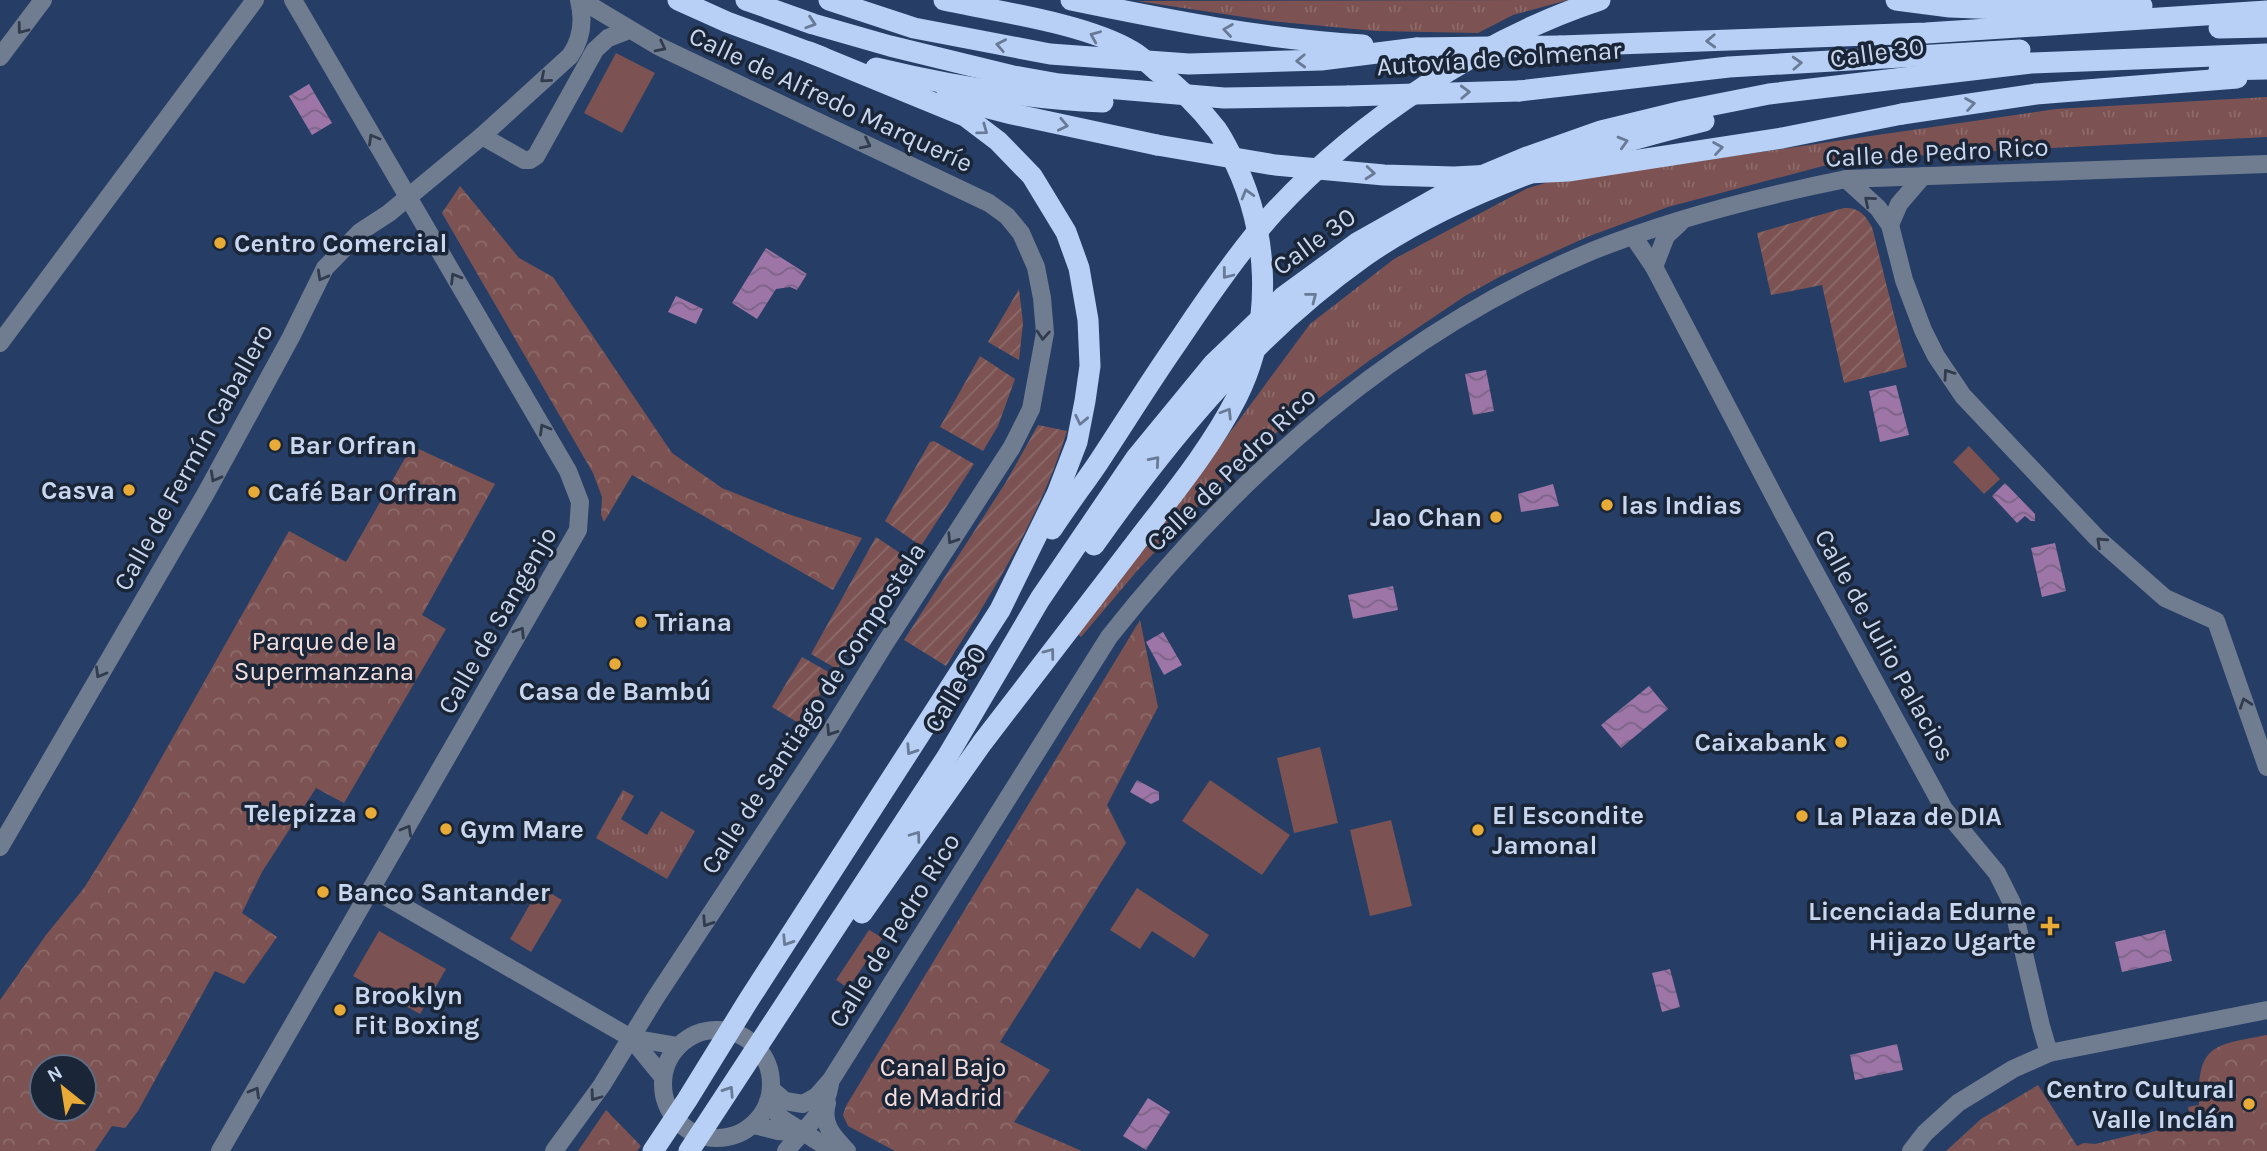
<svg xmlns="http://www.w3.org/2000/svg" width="2267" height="1151" font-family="Karla,sans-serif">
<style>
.grass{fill:url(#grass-tufts)}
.park{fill:url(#park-crowns);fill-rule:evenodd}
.garden{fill:url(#garden-furrows)}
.pitch{fill:#7c5352}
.water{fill:url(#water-waves)}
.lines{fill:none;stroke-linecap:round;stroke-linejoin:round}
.minor{stroke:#707c90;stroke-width:18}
.highway{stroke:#b8d0f6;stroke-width:21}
.highway-bridge{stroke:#b8d0f6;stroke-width:21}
.oneway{stroke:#697a96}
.oneway2{stroke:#303b4d}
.poi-dot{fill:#e8ab37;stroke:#1a2537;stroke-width:2.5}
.labels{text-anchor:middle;stroke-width:7;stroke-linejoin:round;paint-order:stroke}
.street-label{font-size:26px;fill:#c8d7ef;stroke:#1a2537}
.poi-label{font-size:26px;font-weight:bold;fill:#c8d7ef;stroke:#1a2537;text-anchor:start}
.park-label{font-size:26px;fill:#f3dede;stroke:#1a2537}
</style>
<defs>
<pattern id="grass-tufts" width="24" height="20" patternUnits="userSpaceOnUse" patternTransform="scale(1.75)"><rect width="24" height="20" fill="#7c5352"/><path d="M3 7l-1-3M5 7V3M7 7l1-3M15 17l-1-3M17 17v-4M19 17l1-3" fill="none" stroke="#8d6b6b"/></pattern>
<pattern id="park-crowns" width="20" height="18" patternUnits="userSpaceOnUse" patternTransform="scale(1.75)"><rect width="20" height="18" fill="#7c5352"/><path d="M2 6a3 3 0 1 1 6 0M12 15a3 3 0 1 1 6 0" fill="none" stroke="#8d6b6b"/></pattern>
<pattern id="garden-furrows" width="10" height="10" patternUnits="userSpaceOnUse" patternTransform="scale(1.75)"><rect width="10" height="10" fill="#7c5352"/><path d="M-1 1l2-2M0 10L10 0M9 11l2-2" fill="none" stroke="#8d6b6b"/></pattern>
<pattern id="water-waves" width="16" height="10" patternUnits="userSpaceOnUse" patternTransform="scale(1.75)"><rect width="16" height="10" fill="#9d76a7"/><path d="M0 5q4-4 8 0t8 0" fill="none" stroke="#7b6386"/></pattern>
</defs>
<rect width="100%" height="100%" fill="#263e65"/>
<!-- grass -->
<g class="grass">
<path d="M1568,0L1513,15L1478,33L1376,31L1270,21L1137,1Z"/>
<path d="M2267,97V137L1935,154L1823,166L1668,207L1587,237L1501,276L1465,296L1370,360L1311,404L1263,444L1194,510L1137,571L1081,637L1076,633L1158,530L1310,324L1394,259L1528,188L1668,147L1671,165L2056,109Z"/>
<path d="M623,790L634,796L621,819L647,835L661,811L695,831L667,879L596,838Z"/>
</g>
<!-- park -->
<g class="park">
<path d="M460,186L519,258L553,277L672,453L722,488L785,513L862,538L833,590L632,475L604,522L601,515L602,497L593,473L442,213Z"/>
<path d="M412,446L495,484L422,615L446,629L344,803L316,788L262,872L242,913L277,937L244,984L215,971L138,1111L125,1128L112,1126L95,1151H0V1000L46,935L84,888L127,819L289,531L346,562ZM42,1067H84V1109H42Z"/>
<path d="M1140,620L1158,707L1107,805L1126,843L1000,1042L1050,1070L1014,1122L1082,1151H895L848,1126L843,1115L846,1106Z"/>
<path d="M2267,1035V1151H1946L1981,1119L2038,1085L2077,1146L2084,1143L2095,1144L2140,1133L2141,1135L2162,1129L2164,1131L2186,1124L2187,1126L2191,1123L2188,1107L2199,1105C2197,1044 2214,1045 2267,1035Z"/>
<path d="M606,1110L641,1146L637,1151H578Z"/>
</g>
<!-- garden -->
<g class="garden">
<path d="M1844,208C1859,207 1865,215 1872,227L1907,367L1844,383L1822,285L1771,295L1757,233Z"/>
<path d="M1019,289L1023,323L1019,360L988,342Z"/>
<path d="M980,356L1015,379L998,426L983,451L940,427Z"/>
<path d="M1038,425L1067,431C1041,516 993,591 946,666L904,640L1006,482Z"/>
<path d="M934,441L974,464L921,546L885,521L930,442Z"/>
<path d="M876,537L909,559L837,669L811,654Z"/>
<path d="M802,657L832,674L802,725L772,707Z"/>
</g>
<!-- pitch -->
<g class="pitch">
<path d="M616,53L655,73L622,133L584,113Z"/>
<path d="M1969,446L2000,479L1984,494L1953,462Z"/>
<path d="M1320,747L1338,823L1294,833L1277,758Z"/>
<path d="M1210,780L1290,835L1262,875L1182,821Z"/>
<path d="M1391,820L1412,906L1370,916L1350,830Z"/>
<path d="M540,887L562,900L531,952L510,939Z"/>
<path d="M1137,888L1209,935L1194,958L1152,931L1140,949L1110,930Z"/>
<path d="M869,930L883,938L848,988L836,980Z"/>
<path d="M379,931L446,969L420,1014L353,976Z"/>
</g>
<!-- water -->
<g class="water">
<path d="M309,84L332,123L312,135L289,96Z"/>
<path d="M766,248L807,274L797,290L790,287L776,289L757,319L732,303Z"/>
<path d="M676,296L703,309L696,324L668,312Z"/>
<path d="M1486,370L1494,411L1473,415L1465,374Z"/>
<path d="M1896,385L1909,435L1880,442L1869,391Z"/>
<path d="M2005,483L2035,514V521H2031L2025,516L2017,523L1992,496Z"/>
<path d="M1553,484L1559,506L1521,512L1518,494Z"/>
<path d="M2055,543L2066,591L2042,597L2031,548Z"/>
<path d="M1393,586L1398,610L1353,619L1348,595Z"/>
<path d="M1163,632L1182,665L1164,675L1146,642Z"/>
<path d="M1649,686L1668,709L1621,748L1601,725Z"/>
<path d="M1137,780L1159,792V800L1151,804L1130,792Z"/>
<path d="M2165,930L2172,961L2122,972L2115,942Z"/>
<path d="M1670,969L1680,1007L1662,1012L1652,973Z"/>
<path d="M1897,1044L1903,1070L1855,1080L1850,1055Z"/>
<path d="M1148,1098L1170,1112L1146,1150L1123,1136Z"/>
</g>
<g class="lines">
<!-- minor -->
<g class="minor">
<path d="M0,57L43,0"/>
<path d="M482,136L524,160H530L536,156L595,50L608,38L629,30"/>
<path d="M1846,179L1878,208L1890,225L1904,280L1923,330L1936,356L1963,396L2097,538L2165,598L2216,621L2267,767"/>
<path d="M1890,225L1899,204L1923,176"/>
<path d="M1633,236L1654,267L1784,515L1944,809L1997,873L2012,903L2041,1026L2049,1053"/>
<path d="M1654,267L1666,236L1680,223"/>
<path d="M0,343L255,0"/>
<path d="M0,847L206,493L291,337L325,268L360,232L389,213L482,136L570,56C582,39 584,20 579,0"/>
<path d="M373,889L631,1038L663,1077"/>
<circle cx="717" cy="1084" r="54"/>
<path d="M631,1038L678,1046"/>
<path d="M771,1089L785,1101L803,1104L817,1096L831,1080L1109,637C1238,474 1397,332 1592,251C1671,219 1762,196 1846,179L2267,164"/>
<path d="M768,1102L781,1118L833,1151"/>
<path d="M827,1103C821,1125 833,1136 847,1151"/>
<path d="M754,1125L778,1131L801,1133"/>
<path d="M220,1151L578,530L580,502L568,471L293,0"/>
<path d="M554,1151L602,1085L656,997L826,739L884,645L1012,447L1031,409L1045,333L1042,298L1036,267L1021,233L1007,216L989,203L658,46L581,0"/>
<path d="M786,1151C805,1127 825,1115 830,1084"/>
<path d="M1911,1151L1925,1133L1958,1103L2013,1069L2049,1053L2267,1010"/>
</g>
<!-- highway -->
<g class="highway">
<path d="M678,0L727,22L822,57"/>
<path d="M746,0L813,24L890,46L1013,76L1059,84L1224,98L1348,96"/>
<path d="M829,0L914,28L1050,54L1189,64L1321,60L1417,48"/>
<path d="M1071,0C1168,20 1264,39 1363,45"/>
<path d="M1896,0L1950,7L2001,9L2142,6"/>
<path d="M2219,28L2267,27"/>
<path d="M1560,46L1926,33L2267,11"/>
<path d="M876,68C951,86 1026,99 1103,102"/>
<path d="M2219,70L2267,69"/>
<path d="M1519,91L1729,67L2020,50"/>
<path d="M946,97L1012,114L1157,145"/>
<path d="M1902,114L2036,94L2237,78"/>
<path d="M1052,529C1067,506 1083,485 1098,463C1125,422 1151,380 1179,340C1207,298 1241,249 1274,212C1358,121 1482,39 1600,0"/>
<path d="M1094,545C1171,436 1255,334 1365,256C1459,190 1593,148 1704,121"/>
<path d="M862,913L982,743L1131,549"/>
<path d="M653,1151L687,1100L748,1001L1000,610L1057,494L1077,442L1085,401L1090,366L1088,320L1079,268L1066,232L1032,176L998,141L965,116L809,52"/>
<path d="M689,1151L947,757L1040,599L1136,458L1214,363L1283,297L1357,243L1460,185L1527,157L1601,131L1683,111L1769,94L2031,63L2267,54"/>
</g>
<!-- highway-bridge -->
<g class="highway-bridge">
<path d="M944,0C999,12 1084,23 1132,51C1141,56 1149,64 1157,71C1179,87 1200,108 1217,130C1222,137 1226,145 1230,153C1269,227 1275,321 1237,397C1209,452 1168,500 1131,549"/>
<path d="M1417,48L1560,46"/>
<path d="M1348,96L1519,91"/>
<path d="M1157,145L1275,165L1384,175L1454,177L1568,171L1782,138L1902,114"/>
</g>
</g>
<!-- one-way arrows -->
<defs><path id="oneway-chevron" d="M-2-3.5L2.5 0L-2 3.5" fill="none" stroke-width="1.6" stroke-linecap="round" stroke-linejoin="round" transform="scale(1.75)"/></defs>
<g class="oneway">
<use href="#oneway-chevron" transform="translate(811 23) rotate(18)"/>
<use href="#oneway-chevron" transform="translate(1228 30) rotate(-172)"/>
<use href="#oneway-chevron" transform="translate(1095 36) rotate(-157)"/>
<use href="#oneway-chevron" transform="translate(1711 41) rotate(178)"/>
<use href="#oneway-chevron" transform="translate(1001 45) rotate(-169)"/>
<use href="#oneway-chevron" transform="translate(1301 61) rotate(178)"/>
<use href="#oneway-chevron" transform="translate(1797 63) rotate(-3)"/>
<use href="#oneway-chevron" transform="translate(1465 92) rotate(-2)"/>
<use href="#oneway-chevron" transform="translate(1970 104) rotate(-9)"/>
<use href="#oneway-chevron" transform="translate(1063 125) rotate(12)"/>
<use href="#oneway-chevron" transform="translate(983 130) rotate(36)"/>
<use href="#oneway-chevron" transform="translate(1623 142) rotate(-16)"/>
<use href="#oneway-chevron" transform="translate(1718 148) rotate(-9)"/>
<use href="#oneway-chevron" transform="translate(1370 173) rotate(5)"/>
<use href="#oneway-chevron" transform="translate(1247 194) rotate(-106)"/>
<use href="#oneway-chevron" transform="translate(1227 274) rotate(128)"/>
<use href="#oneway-chevron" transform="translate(1312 297) rotate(-38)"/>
<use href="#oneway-chevron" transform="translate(1227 413) rotate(-58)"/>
<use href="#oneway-chevron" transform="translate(1081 420) rotate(102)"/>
<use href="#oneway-chevron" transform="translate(1155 461) rotate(-49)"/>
<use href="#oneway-chevron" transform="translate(1050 653) rotate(-53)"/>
<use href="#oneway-chevron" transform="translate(911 750) rotate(123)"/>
<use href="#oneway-chevron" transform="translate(916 836) rotate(-54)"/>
<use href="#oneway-chevron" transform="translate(787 941) rotate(123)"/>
<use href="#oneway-chevron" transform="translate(729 1091) rotate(-57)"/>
</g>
<g class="oneway2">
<use href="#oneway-chevron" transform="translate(22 29) rotate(127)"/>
<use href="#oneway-chevron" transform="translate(661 47) rotate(27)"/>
<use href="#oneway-chevron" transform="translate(545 78) rotate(139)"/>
<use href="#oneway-chevron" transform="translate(373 139) rotate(-120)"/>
<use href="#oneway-chevron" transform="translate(866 144) rotate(26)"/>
<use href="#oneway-chevron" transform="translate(1869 201) rotate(-140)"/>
<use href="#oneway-chevron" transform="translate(322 276) rotate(119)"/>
<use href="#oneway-chevron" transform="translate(455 278) rotate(-121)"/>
<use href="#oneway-chevron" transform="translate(1043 335) rotate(94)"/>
<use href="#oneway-chevron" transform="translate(1948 374) rotate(-125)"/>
<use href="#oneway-chevron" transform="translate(544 429) rotate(-120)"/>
<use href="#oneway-chevron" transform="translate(215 477) rotate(119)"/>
<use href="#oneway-chevron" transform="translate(952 539) rotate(123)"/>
<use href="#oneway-chevron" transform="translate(2101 542) rotate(-137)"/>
<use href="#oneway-chevron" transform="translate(520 632) rotate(-58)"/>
<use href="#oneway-chevron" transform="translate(100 673) rotate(120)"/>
<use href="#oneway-chevron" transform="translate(2245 703) rotate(-109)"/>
<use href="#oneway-chevron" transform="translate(831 731) rotate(123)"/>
<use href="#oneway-chevron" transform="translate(407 830) rotate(-60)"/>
<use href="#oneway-chevron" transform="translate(707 922) rotate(123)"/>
<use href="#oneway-chevron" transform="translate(255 1092) rotate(-60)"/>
<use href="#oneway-chevron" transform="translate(595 1096) rotate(126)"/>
</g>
<!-- markers -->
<g class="poi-dot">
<circle cx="220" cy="243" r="7"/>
<circle cx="275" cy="445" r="7"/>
<circle cx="129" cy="490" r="7"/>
<circle cx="254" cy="492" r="7"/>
<circle cx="1607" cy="505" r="7"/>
<circle cx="1496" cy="517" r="7"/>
<circle cx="641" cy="622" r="7"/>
<circle cx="615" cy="664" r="7"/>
<circle cx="1841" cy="742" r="7"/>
<circle cx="371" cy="813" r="7"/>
<circle cx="1802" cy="816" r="7"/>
<circle cx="446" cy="829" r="7"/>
<circle cx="1478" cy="830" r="7"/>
<circle cx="323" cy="892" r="7"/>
<path d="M2046.5 915.5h7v7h7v7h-7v7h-7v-7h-7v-7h7z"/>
<circle cx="340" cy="1010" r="7"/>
<circle cx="2249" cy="1104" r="7"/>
</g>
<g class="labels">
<!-- street labels -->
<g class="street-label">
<text transform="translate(1877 52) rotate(-8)" y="9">Calle 30</text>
<text transform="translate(1499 58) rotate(-4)" y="9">Autovía de Colmenar</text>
<text transform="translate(831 99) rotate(25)" y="9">Calle de Alfredo Marqueríe</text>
<text transform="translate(1937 152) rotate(-3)" y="9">Calle de Pedro Rico</text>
<text transform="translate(1314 241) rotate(-36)" y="9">Calle 30</text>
<text transform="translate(193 457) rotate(-61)" y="9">Calle de Fermín Caballero</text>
<text transform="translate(1231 469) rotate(-44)" y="9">Calle de Pedro Rico</text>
<text transform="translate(497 620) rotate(-60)" y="9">Calle de Sangenjo</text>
<text transform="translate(1885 645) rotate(61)" y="9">Calle de Julio Palacios</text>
<text transform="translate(955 689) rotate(-59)" y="9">Calle 30</text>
<text transform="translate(813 708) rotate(-57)" y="9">Calle de Santiago de Compostela</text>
<text transform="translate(894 930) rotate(-58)" y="9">Calle de Pedro Rico</text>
</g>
<!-- poi labels -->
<g class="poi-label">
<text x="234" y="252">Centro Comercial</text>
<text x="289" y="454">Bar Orfran</text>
<text x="115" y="499" text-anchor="end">Casva</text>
<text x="268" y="501">Café Bar Orfran</text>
<text x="1621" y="514">las Indias</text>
<text x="1482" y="526" text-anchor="end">Jao Chan</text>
<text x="655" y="631">Triana</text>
<text x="615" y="700" text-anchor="middle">Casa de Bambú</text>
<text x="1827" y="751" text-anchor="end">Caixabank</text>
<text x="357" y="822" text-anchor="end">Telepizza</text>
<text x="1492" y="824">El Escondite<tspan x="1492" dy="30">Jamonal</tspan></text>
<text x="1816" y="825">La Plaza de DIA</text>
<text x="460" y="838">Gym Mare</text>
<text x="337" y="901">Banco Santander</text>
<text x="2036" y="920" text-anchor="end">Licenciada Edurne<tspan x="2036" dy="30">Hijazo Ugarte</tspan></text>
<text x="354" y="1004">Brooklyn<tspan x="354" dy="30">Fit Boxing</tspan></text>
<text x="2235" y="1098" text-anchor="end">Centro Cultural<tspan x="2235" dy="30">Valle Inclán</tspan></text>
</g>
<!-- park labels -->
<g class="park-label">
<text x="324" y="650">Parque de la<tspan x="324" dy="30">Supermanzana</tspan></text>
<text x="943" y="1076">Canal Bajo<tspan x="943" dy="30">de Madrid</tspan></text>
</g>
</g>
<!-- north arrow -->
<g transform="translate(63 1088) rotate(330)"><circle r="33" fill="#1a2537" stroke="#606c81" stroke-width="2"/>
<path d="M0-5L12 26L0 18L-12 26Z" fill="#e8ab37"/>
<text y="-10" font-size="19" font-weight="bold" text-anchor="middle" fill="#c8d7ef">N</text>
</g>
</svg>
